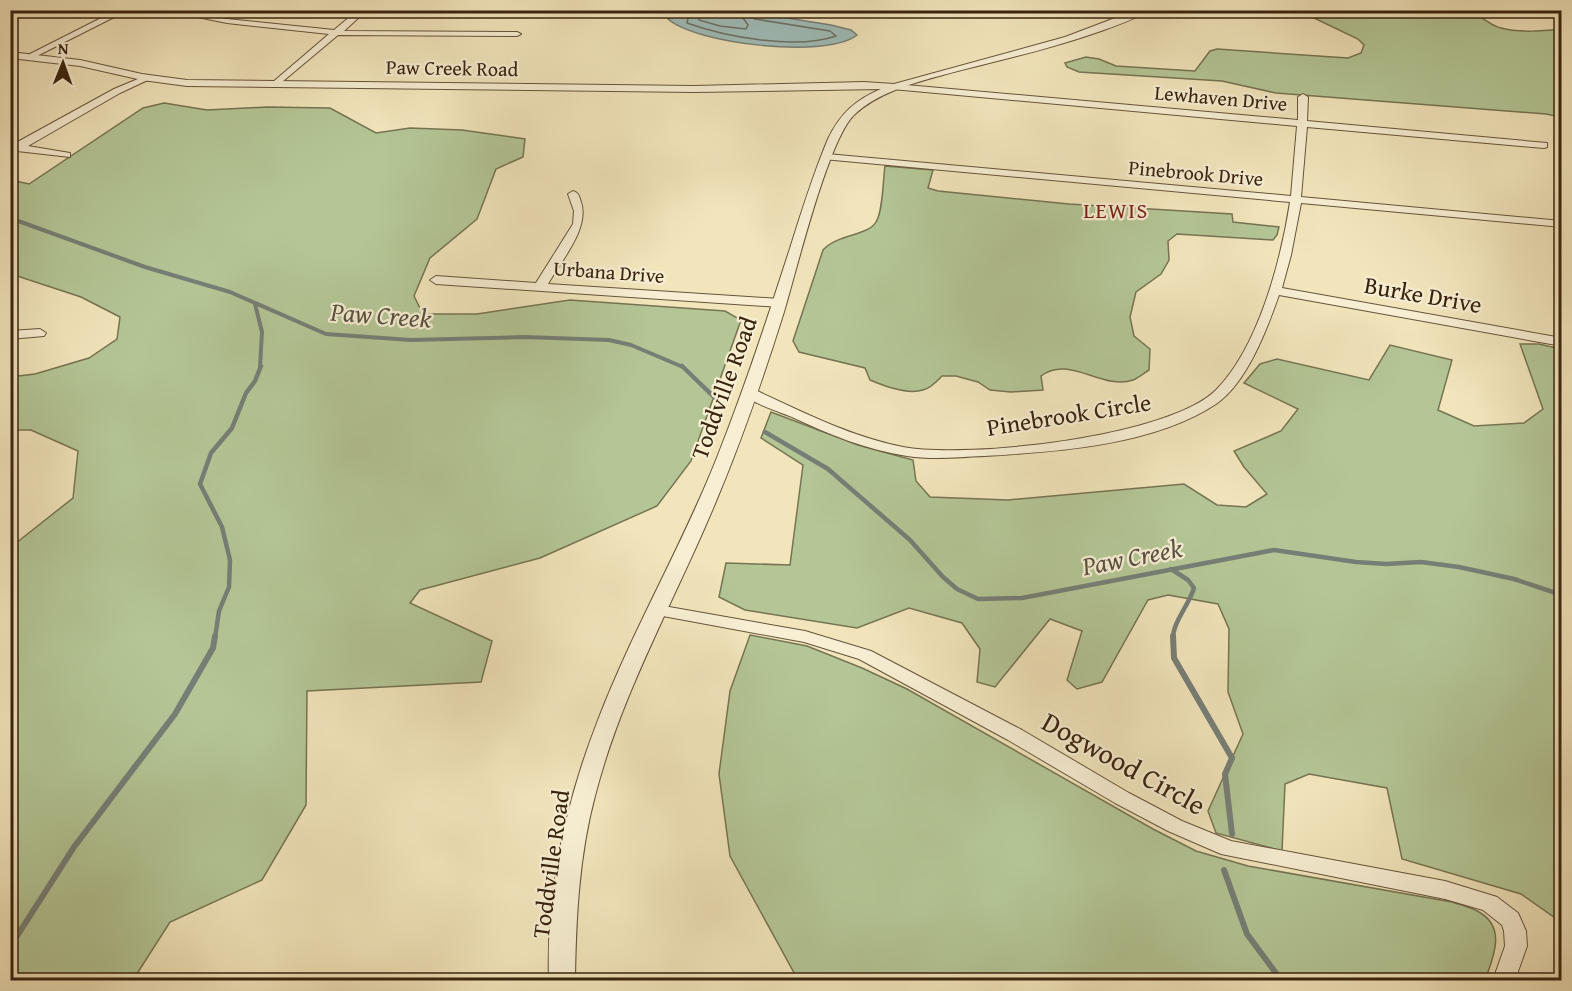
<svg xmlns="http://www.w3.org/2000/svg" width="1572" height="991" font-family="'Gentium Book Plus',serif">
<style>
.green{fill:#b4c696;stroke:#767452;stroke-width:1.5}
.water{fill:#9fbdba;stroke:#767f76;stroke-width:1.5}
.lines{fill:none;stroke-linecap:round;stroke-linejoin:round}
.shore{stroke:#6c7064;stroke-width:1.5}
.stream-far2{stroke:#767f76;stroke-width:4}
.stream-far1{stroke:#767f76;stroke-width:4.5}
.stream{stroke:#767f76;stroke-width:6}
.minor-casing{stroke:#66543a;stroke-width:2}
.tertiary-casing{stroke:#66543a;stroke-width:2}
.minor{fill:#f7eed3;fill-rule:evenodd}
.tertiary{fill:#f7eed3;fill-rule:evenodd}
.labels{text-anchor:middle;stroke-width:4.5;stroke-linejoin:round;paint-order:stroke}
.far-street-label{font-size:20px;fill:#38230f;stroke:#f7eed3}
.far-neighbourhood-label{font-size:22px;letter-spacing:1.5px;fill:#7a1f14;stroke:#f7eed3}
.street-label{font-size:24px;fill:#38230f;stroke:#f7eed3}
.water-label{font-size:26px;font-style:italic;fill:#575142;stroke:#f7eed3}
.near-street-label{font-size:28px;fill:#38230f;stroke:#f7eed3}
</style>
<rect width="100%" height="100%" fill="#f2e5bc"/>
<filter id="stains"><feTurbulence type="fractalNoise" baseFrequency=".00333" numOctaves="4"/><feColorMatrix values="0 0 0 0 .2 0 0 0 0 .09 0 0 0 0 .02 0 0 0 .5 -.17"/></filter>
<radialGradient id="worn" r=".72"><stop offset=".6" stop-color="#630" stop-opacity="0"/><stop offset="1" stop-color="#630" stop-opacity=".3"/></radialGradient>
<!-- green -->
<g class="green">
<path d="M1429,10C1444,11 1467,9 1480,17C1488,21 1492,26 1501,28C1520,33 1542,31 1561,29V117L1546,114L1276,93L1222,81L1079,72L1067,67L1065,63L1086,57L1099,59L1116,66L1195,71L1210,51L1217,49L1348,58L1361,53L1364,45L1358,39L1310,16L1275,11Z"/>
<path d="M164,103L207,110L267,107L330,108L376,133L410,128L462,130L525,139L523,157L496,169L477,219L430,258L414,296L423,314H477L570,300L725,311L741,320L691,461L657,506L540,558L420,590L410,603L492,641L481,682L307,691L306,805L262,880L170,922L133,980H11V547L73,498L78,451L31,430H11L10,377L35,374L89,358L117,339L120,317L81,297L11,274V180L29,184L143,108Z"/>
<path d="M885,166L933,170L928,188L938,191L1069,204L1232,214L1233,222L1279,227L1277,235L1273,240L1177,234L1168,241L1169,260L1161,274L1136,292L1130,317L1134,336L1150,349L1149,370C1144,373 1138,378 1133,380C1103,391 1069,354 1041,376L1043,390L1011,392L990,390L978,382L956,376H942C937,381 931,388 923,390C907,395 884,386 870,380L865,368L799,352L793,341L823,250C837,234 868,236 876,222C883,212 883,179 885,166Z"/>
<path d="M1520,344H1539L1561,349V922L1521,894L1402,859L1387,788L1309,774L1285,784L1282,851L1216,833L1208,811L1243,734L1228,692L1229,629L1218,604L1168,595L1148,600L1102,682L1077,689L1067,680L1082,631L1050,619L995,687L977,682L980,649L962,623L909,608L857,628L745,610L719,597L726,563L790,565L803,465L761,438L771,412L858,445L913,460L916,481L930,497L1008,500L1184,484L1217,505L1246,507L1267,494L1244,467L1234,451L1281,431L1298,409L1244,383L1260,364L1277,359L1369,380L1390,345L1452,360L1438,410L1474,426L1524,423L1543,409Z"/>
<path d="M750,635L807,646L862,668L907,689L1153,829L1196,851L1248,866L1452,902C1461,905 1471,907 1479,912C1507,928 1493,958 1485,980H798L730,856L719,774L730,691Z"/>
</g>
<!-- water -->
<path class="water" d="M694,10L744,11L831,25L851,30L857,35C827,59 696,44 668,19Z"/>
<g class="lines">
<!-- shore -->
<g class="shore">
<path d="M690,10L687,23C726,37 796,50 836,36L830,31L755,19L750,16V10"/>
<path d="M697,10L699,20L720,26L746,29L748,25L743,18L742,10"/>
</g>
<!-- stream-far2 -->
<g class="stream-far2">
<path d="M10,218L145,267L230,292L326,334L411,340L525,337L609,340L631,345L683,367"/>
<path d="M255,304L262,332L260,367"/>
</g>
<!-- stream-far1 -->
<g class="stream-far1">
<path d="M682,366L715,398"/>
<path d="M765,432L828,469L910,540L943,577L957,589L978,599L1022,598L1274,550L1356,562L1386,564L1421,562L1459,567L1514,579L1562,595"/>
<path d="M1171,569L1188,580L1194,588C1189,605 1173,622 1173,638"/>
<path d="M215,638L219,611L229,587L230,560L222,527L200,484L211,453L232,428L246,393L255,381L261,366"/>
</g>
<!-- stream -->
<g class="stream">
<path d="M1173,636L1174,658L1232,758L1225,774L1232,834"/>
<path d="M1224,870L1247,934L1281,980"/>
<path d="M10,947L74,847L175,714L213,648L215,636"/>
</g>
<defs>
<g id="minor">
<path d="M117,10H128L33,58L26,56Z"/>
<path d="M163,10H183L227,19L334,30L358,10H367L344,31L517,32L521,34L517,36L338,35L276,87L273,86V82L329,34L227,23Z"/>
<path d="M145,76L152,78L120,93L28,146L70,153V157L17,151L10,148L12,145L114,89Z"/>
<path d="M895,84L1298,120V97L1303,94L1308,97L1307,121L1547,143V147L1544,148L1307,127L1301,197L1562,221V227L1301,203L1291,255L1282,288L1562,338V346L1279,295C1267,329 1247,383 1216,404C1155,445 1057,452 984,456C958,457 933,460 907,456C867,450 828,434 792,417C777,411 753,404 743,393L750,389L755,390C803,412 851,437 903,447C968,459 1169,437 1216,390C1258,348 1281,261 1290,202L823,159L822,157L827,154L1291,196L1297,126L892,89L891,87Z"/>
<path d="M573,191C579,193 579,196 581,202C590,228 561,261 548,284L780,299L786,303L780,307L436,284L430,280L436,276L536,283L573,224L574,211L568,194Z"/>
<path d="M40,329L46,333L44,336L10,339V331Z"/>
<path d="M658,605L805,631L871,651L1022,730L1129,793L1182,821L1231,841L1445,881L1497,897L1518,913L1526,931L1527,946L1515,980H1493L1505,946L1504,931L1502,925L1483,910L1445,899L1221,854L1168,831L1115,803L1008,740L859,659L804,642L652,614L650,610L652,606Z"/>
</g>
<path id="tertiary" d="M1136,10H1149C1134,20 1115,26 1098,32C1048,50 995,61 943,75C913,83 877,93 854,115C828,140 796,272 784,312C761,385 736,457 705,527C666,616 619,702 595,796C579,856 576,918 575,980H549C546,892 566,802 598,720C632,631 681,548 716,460C740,400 761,338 781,276C796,231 809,184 828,139C840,114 855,100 881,89L694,92L187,86L142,80L80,66L10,58V52L80,60L142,74L187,80L694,86L864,82L894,84L1065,37Z"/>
</defs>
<!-- minor casing -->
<use href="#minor" class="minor-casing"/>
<!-- tertiary casing -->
<use href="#tertiary" class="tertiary-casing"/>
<!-- minor -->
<use href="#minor" class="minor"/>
<!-- tertiary -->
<use href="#tertiary" class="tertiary"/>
</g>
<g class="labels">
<!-- far-street labels -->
<g class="far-street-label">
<text transform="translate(452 68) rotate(1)" y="7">Paw Creek Road</text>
<text transform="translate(1221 98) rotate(5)" y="7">Lewhaven Drive</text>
<text transform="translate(1196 173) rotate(5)" y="7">Pinebrook Drive</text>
<text transform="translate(609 272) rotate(4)" y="7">Urbana Drive</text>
</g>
<!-- far-neighbourhood labels -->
<g class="far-neighbourhood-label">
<text x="1116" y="218">LEWIS</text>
</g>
<!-- street labels -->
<g class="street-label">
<text transform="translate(1423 295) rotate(10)" y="8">Burke Drive</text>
<text transform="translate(724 388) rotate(-70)" y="8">Toddville Road</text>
<text transform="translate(1069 415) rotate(-9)" y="8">Pinebrook Circle</text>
<text transform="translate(551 864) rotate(-82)" y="8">Toddville Road</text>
</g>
<!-- water labels -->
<g class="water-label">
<text transform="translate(381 315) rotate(4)" y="9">Paw Creek</text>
<text transform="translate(1132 557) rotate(-11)" y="9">Paw Creek</text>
</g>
<!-- near-street labels -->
<g class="near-street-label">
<text transform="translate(1124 763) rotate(29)" y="10">Dogwood Circle</text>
</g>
</g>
<!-- margin -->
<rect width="1572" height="991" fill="none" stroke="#f2e5bc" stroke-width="36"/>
<rect x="12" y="12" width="1548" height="967" fill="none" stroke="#38230f" stroke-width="3"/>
<rect x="18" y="18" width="1536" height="955" fill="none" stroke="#38230f" stroke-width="1.5"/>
<!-- north arrow -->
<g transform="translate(63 63) rotate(1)" stroke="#f7eed3" stroke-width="4.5" paint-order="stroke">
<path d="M0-4.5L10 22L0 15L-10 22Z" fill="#38230f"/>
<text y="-9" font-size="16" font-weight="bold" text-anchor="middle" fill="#38230f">N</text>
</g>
<rect width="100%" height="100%" filter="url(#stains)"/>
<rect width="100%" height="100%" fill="url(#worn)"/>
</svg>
